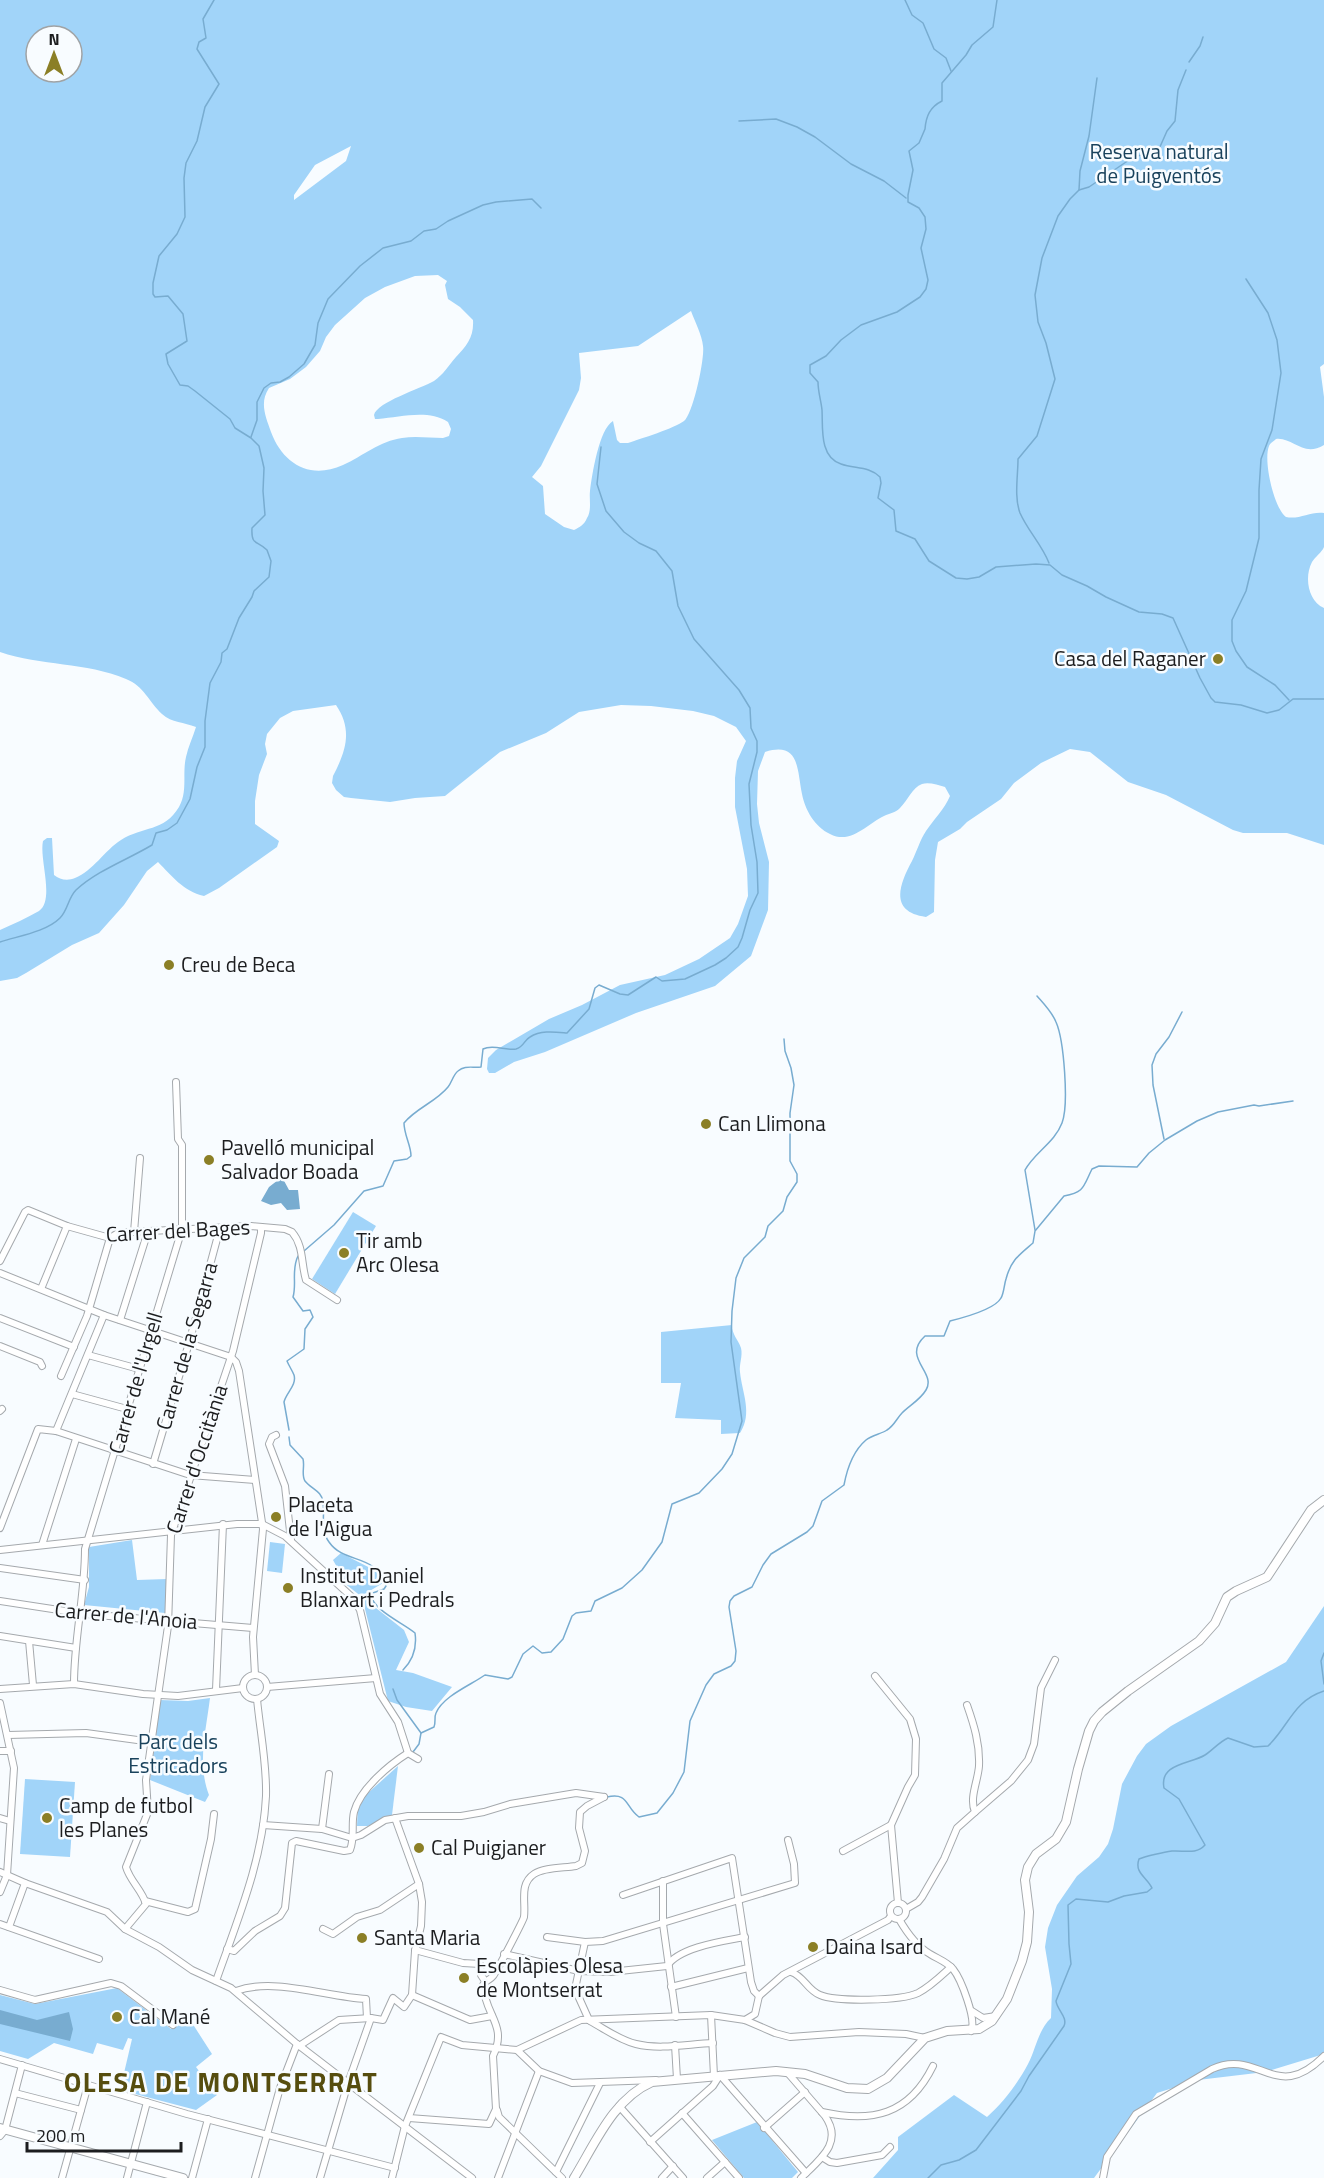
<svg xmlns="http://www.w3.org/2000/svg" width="1324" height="2178" font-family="'Titillium Web',sans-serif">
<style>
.green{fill:#a1d4f9;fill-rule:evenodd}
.water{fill:#78acd0}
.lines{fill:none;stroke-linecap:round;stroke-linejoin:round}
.stream{stroke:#78acd0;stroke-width:1.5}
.minor-casing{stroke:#a5a9ad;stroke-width:8}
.tertiary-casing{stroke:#a5a9ad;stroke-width:10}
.minor{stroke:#fff;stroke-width:6}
.tertiary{stroke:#fff;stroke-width:8}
.poi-dot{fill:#8b7f26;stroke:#f8fcff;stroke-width:2}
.labels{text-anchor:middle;stroke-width:5;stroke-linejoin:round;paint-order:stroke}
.park-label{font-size:21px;fill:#19425c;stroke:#f8fcff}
.poi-label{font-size:21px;fill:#1c1d1f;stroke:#f8fcff;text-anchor:start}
.street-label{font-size:21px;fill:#1c1d1f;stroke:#f8fcff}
.district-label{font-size:27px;font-weight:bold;letter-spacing:1.5px;fill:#564d0e;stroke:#f8fcff}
</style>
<rect width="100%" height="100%" fill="#f8fcff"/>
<!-- green -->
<g class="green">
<path d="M0,0H1324V364L1320,367L1324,397V445C1303,458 1293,437 1276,439C1274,441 1270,443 1269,446C1263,461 1274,508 1286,517C1299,520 1311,511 1324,513C1324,521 1324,540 1324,547C1322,552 1315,557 1312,562C1304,577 1308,601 1324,608V845L1287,833H1243L1233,830L1166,795L1128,782L1090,752L1070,749L1041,763L1014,783L1001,799L967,822L960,829L938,842L935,860L934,912L926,917C889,912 899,885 912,861C917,851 920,840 926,831C934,819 944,810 950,796L945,787C938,785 929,782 922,784C912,788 908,800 900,808C895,813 890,813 884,816C867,824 851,845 830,834C815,827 805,810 802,794C797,770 800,741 765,752L758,771L757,804L759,823L769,862L768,910L751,956L715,986L636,1013L545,1052L514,1062L495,1073H489L487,1069L488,1058L496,1050L549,1019L582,1005L620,985L665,975L699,959L730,938L738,924L748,896L747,869L735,807V778L737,761L746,741L736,727L714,716L693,711L651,706L621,705L579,712L546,733L500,752L445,796L415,798L390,802L351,798L344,797L336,790L332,783L333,776C346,751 353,730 336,705L293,711L280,718L267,734L265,744L267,754L259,775L255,801V824L279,841L277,847L219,888L204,896C183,891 172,876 158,862L147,871L124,905L99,933L72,945L26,973L17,978L0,981V930C13,924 27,918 39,911C55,900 39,859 43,841L47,838H52L54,875C60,880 68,881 75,878C93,871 105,850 121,840C143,826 164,832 179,807C188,791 182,774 186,757C188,747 193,737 196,727C184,722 172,723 162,714C149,702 144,686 126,679C86,662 41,666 0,652ZM36,36H72V72H36ZM351,146L346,161L294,200V195L315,165ZM438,275L447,281L445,285L448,299L460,307L473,320C474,337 467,345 456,357C449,365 443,375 434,381C420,389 377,402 374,415L375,419H378C401,417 428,409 448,422L451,429L449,436L443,438C430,438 415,436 402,438C380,441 363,456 343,465C310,480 283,464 271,432C266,417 259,403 269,388L290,379L306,367L320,351L326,337L335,325L365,298L385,287L415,276ZM691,311C695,322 702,335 703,346C705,358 693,414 684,421C675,428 640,439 628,443H620L617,440L613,421C599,429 592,475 590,491C589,500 592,510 587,518C584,525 580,527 574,530L564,527L545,514L543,486L532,477L541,466L579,390L581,378L579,353L638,346Z"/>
<path d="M353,1212L376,1226L335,1294L312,1279Z"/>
<path d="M732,1325C732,1335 738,1339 741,1348C743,1356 739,1364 740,1372C742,1393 753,1413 740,1433L721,1434V1420L675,1418L681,1383H661V1332Z"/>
<path d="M132,1540L137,1580L167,1579L165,1613L84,1605L89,1587V1547Z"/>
<path d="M270,1542L285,1544L282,1573L267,1571Z"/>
<path d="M341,1553L376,1571L383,1583L368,1592L367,1601L404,1630L409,1642L396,1670L413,1673L452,1687L432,1711L406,1707L388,1701L362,1597L334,1575L338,1569L333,1560Z"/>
<path d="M1324,1606V2054L1265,2072L1198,2080L1157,2093L1094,2178H873L898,2150V2137L954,2095L987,2117C1003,2103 1018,2083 1028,2064C1036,2049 1038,2030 1051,2018L1052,1989L1045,1947L1048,1928L1057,1905L1077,1876L1099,1857L1108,1844L1113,1829L1122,1784L1137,1756L1146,1744L1171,1726L1286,1662Z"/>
<path d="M210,1698C206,1731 197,1764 209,1795L205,1802L150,1780L160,1700L188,1701Z"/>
<path d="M398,1766L392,1815L368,1826H357L358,1802Z"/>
<path d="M25,1779L75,1782L70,1857L20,1854Z"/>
<path d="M117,1988L171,2029L190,2011L194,2026L212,2054L196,2067L217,2095L196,2110L120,2090L132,2039L128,2038L123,2050L97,2043L93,2054L54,2043L28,2059L0,2051V1995L35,2004Z"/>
<path d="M757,2122L798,2172L792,2178H744L712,2140Z"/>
</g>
<!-- water -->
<g class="water">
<path d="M282,1177L289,1190H298L300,1209L287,1210L281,1203L271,1205L261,1201L269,1187Z"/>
<path d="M0,2010L37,2020L69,2012L73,2029L70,2041L0,2024Z"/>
</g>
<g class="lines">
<!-- stream -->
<g class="stream">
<path d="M905,0L912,15L923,23L934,49L946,58L951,71"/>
<path d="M997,0L993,27L972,45L966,55L942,83V101C930,107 926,116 925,129L919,143L909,151L913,170L908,195V202L919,208L925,217L926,229L921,248L928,280L926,289L920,297L897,312L861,325L841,340L826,356L810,365V373L818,382C818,392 821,400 822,410C823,427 819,457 841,464C855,469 869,466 880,477L881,483L878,498L894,510L896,531L915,539L929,561L956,578L967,579L979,577L996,567L1036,564L1050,565L1062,575L1087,586L1106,597L1139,612L1162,614L1173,618L1200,678L1211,698L1215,702L1241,705L1267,713L1279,710L1293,699H1324"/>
<path d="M1189,62L1200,46L1203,37"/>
<path d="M739,121L776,119L797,127L815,137L851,164L884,181L906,198"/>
<path d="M1079,190L1080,171L1089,136L1097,78"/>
<path d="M1246,279L1268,313L1277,340L1281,373L1272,430L1261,459L1259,490V538L1246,591L1232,620V641L1236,651L1247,667L1275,685L1289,700"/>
<path d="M251,437L257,420V402L264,388L271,383L280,382L289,377L304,364L315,345L318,323L328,299L360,266L383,248L411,241L424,231L436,229L448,221L483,205L496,202L532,199L541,208"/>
<path d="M1049,563C1042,545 1028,531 1020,513C1014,497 1018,476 1018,459L1037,436L1055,379L1046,343L1038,322L1035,295L1042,258L1058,216L1070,199L1079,190L1089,187L1132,158L1159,149L1167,131L1175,121L1178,90L1186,70"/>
<path d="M0,942C18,936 46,932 60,918C68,910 68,898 76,890C98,870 127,860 152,845L156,833L167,830L177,823L190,799L197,767L205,747V721L210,683L221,662L222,653L227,649L239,618L252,597L254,591L269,577L271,561L267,550C257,540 251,546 252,528L265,515L263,491L264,468L259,446L251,438L235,428L230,419L195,391L188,386L180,385L168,364L166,354L187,341L183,314L168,296L155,297L153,294V283L159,256L177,234L185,217L184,178L186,163L197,141L205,107L219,84L197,49L199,42L206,38L203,19L214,0"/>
<path d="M1164,1139L1153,1085L1152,1065L1156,1054L1169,1037L1182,1012"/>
<path d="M1035,1230L1025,1170C1034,1153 1055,1142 1062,1123C1069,1105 1064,1040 1056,1022C1052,1012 1044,1004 1037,996"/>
<path d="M304,1251L334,1225L364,1191L383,1186L394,1161L407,1159L411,1156C411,1145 404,1135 404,1123C416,1108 436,1102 448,1087C452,1082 453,1075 458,1071C465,1065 472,1068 481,1067L483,1049C493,1044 506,1051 516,1049C524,1047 524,1040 530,1037C541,1030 555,1032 567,1033L589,1009L595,988L599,985L620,994L628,995L656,977L662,981L685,979L715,965L726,958L738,947L742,938L750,910L758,893L757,862L751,825L749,784L757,752V741L751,728L750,708L739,690L694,639L678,606L672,571L656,551L639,543L624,532L606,511L597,484L601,447"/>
<path d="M289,1430L284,1402C286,1393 297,1385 294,1375C292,1370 289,1366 287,1361L304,1349L305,1329L313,1317L310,1310L303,1311L293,1297C297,1284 291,1270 298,1256"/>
<path d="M289,1437L290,1445L303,1459C305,1466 301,1475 305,1481C311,1489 322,1491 323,1502C325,1515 320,1530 329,1542C345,1565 375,1552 386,1586L384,1589L370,1594C375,1612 402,1622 415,1633C417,1647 413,1660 403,1670"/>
<path d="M1324,1653L1321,1661L1324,1684"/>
<path d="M393,1689L397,1700L421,1733L419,1744L413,1752"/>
<path d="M421,1733L434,1727C436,1722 434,1717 436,1713C443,1696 471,1685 485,1675L508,1679L512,1677L523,1654L533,1646L542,1653L551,1652L563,1639L572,1616L576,1613L591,1611L595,1601L622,1588L642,1570L662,1542L672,1504L699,1493L722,1469L732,1454L742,1421L731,1342L732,1311L736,1278L744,1258L765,1237L768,1226L783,1211L787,1197L797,1182V1174L790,1161V1113L794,1085L791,1068L785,1051L784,1039"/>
<path d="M607,1797C629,1792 625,1807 639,1817L657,1813L673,1793L684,1772L690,1721L706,1685L714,1674L731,1666L735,1661L736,1651L729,1607L730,1601L734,1596L752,1587L763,1565L771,1554L807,1532L813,1526L822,1501L844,1485C847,1469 853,1451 866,1440C872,1435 881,1434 887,1430C894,1426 897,1418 902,1413C910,1405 920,1400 926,1390C937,1372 901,1358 925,1336H944L950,1321C962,1318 995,1309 1001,1298C1004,1293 1004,1285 1006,1279C1011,1260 1019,1255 1033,1243L1035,1231L1064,1196C1085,1192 1083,1187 1092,1169L1099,1166L1137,1167L1149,1153L1165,1140L1197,1121L1218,1112L1254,1105L1259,1106L1293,1101"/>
<path d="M928,2178L941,2165L959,2160L976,2150L1021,2091L1029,2076L1064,2026C1068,2017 1057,2010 1056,2001L1071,1964L1069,1944L1068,1905L1076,1899L1108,1902L1124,1896L1147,1892L1152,1888C1147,1877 1134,1873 1139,1859C1146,1856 1165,1852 1172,1851C1184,1850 1196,1855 1205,1845L1179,1799L1164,1788C1159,1763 1191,1764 1205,1755C1213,1750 1219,1742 1228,1738L1254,1747L1268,1746C1289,1726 1293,1701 1324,1691"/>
</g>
<defs>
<g id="minor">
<path d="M134,1232L140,1158"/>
<path d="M0,1261L25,1212L28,1210L67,1226L110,1238L118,1233L130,1232L251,1226L285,1229L292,1232C304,1246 301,1264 306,1280L337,1300"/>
<path d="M0,1273L104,1315L231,1357"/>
<path d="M41,1289L67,1226"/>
<path d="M0,1318L74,1347"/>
<path d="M120,1320L148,1231"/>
<path d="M0,1346L40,1362L42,1366"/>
<path d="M88,1355L139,1369"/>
<path d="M231,1357L236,1362L239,1371L263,1529L253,1637L255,1675"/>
<path d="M61,1376L87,1316L110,1238"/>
<path d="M72,1394L127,1409"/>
<path d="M0,1411L2,1409"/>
<path d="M56,1431L104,1315"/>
<path d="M276,1435L272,1437L269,1444L285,1486L291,1540"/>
<path d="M153,1464L189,1343L220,1228"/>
<path d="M0,1528L38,1429L56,1431L190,1475L255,1480"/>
<path d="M42,1545L76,1439"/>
<path d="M0,1550L237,1524H262L285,1536L353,1598L360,1610L380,1694L398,1722L408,1753L418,1759"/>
<path d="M0,1568L85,1580"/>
<path d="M0,1601L85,1614L253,1628"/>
<path d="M0,1636L76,1648"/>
<path d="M29,1641L33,1685"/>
<circle cx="255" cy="1687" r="12"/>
<path d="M875,1676L910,1719L916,1739L915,1775L908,1787L891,1825L898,1903"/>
<path d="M74,1684C74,1638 85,1595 85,1549L182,1229V1145L178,1139L176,1082"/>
<path d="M267,1687L376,1678"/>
<path d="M0,1689L74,1684L143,1694L178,1696L243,1688"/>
<path d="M216,1690L223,1524"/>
<path d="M0,1703L14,1768L7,1875L0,1892"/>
<path d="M8,1735L86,1733L152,1742"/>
<path d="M0,1751H11"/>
<path d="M975,1812L1011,1781L1028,1760L1034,1744L1041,1688L1055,1660"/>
<path d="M0,1818L10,1821"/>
<path d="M263,1825L322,1829L352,1838L361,1835L385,1820L408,1816H461L484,1812L510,1804L576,1793L604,1797"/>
<path d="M322,1829L329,1774"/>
<path d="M843,1851L891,1825"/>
<path d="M0,1872L25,1883L107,1912L125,1929L159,1947L192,1970L231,1988L297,2044L472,2178"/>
<path d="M663,1881V1924L676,2017"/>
<path d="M623,1895L732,1858L751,1982L754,1991L759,1996"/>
<path d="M145,1901L188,1912L195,1909L211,1839L214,1814"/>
<circle cx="898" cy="1911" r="8"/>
<path d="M906,1909L918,1902L922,1897L944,1859L957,1828L975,1812C969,1798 978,1781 979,1766C980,1744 974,1725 967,1705"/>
<path d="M899,1919C907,1933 916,1946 930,1954C938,1959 947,1962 953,1969C961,1979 977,2020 971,2031"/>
<path d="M0,1924L99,1959"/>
<path d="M9,1927L25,1883"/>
<path d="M125,1929L146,1904C142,1890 130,1881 126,1867L148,1812L146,1780L168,1626L171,1535L233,1351L261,1233V1227"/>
<path d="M323,1929L333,1934L357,1917L380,1910L419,1884"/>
<path d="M547,1937L585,1942L603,1941L795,1883L794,1864L788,1840"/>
<path d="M585,1942L575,1989L589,2020"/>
<path d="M227,1949L234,1951L255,1931L280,1916L285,1908L292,1843L296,1841L344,1851L350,1850C355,1838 351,1824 354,1812C360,1789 389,1765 408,1753"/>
<path d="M415,1950L463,1963L480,1964L481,1975L485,1981"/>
<path d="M504,1954L579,1971L610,1972L667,1966C679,1947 724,1941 745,1937"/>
<path d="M791,1972C804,1976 807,1990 820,1995C837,2002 901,2001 918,1993C930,1987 941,1976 951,1967"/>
<path d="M216,1981C237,1921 263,1860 266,1796C267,1764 260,1731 257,1699"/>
<path d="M671,1987L748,1968"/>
<path d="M0,1990L35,2000L111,1983L121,1986L173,2025"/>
<path d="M236,1991C274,1977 327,1997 366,1999L367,2018"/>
<path d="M412,1995L470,2020L492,2016"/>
<path d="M759,1996L783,1975L888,1920L891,1916"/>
<path d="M972,2011L983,2018L996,2016"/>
<path d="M711,2015L714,2076"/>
<path d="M745,2020L755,2014L759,1996"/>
<path d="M590,2021C605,2029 619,2040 636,2044C660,2050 688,2044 713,2043"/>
<path d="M675,2045L677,2079"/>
<path d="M299,2046L339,2020L371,2018L383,2020L393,1998L404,2007L412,1995L415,1951L421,1926L422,1902L419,1884L395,1818"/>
<path d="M517,2050L581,2020L711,2015L745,2020L775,2033L790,2037L859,2032L906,2034L925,2038"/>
<path d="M0,2059L187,2114L395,2168"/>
<path d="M787,2072L825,2116C844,2143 819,2160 801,2178"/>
<path d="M720,2075L806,2173"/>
<path d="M15,2093L81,2110"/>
<path d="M619,2106L683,2178"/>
<path d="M497,2110L499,2117L562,2178"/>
<path d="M822,2112C872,2123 909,2115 933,2066"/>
<path d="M682,2113L739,2178"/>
<path d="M409,2118L489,2124L496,2109L493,2056C508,2025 485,2016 483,1985C486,1980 490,1980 493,1976C496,1973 523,1921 524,1917C526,1902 519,1884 534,1874C544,1867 564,1868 576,1866L582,1863L585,1851L579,1828L580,1812L587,1806L604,1797"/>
<path d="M764,2128L805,2092"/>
<path d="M0,2136L5,2130L22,2065"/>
<path d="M650,2142L713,2086L720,2075"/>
<path d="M822,2157L830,2162L837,2163L882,2155L890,2147"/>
<path d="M556,2172L600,2083"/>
<path d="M62,2178L88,2085"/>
<path d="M127,2178L147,2102"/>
<path d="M192,2178L208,2119"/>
<path d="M255,2178L280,2088L297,2044"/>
<path d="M320,2178L348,2083L371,2018"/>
<path d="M392,2178L405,2126L441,2037L462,2045L517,2050L539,2071L572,2083L656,2080"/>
<path d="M498,2178L539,2071"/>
<path d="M662,2178L673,2166"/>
<path d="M707,2178L725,2162"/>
<path d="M1103,2178L1107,2157L1136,2114L1212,2069C1246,2053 1265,2080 1291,2076C1303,2074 1316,2064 1324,2056"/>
</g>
<g id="tertiary">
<path d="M0,2128L183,2178"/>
<path d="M574,2178C595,2144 613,2099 652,2082L776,2071L805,2074L847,2088L868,2089L887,2078L925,2038L947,2031L979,2029L992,2021L1007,1999L1022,1961L1027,1942L1029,1912L1025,1880L1028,1867L1036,1854L1056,1839L1066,1822L1078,1769L1089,1731L1094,1721L1102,1712L1128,1691L1199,1641L1215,1623L1227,1597L1236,1591L1267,1577L1311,1510L1324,1500"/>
</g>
</defs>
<!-- minor casing -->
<use href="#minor" class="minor-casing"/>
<!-- tertiary casing -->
<use href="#tertiary" class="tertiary-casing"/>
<!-- minor -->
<use href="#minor" class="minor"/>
<!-- tertiary -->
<use href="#tertiary" class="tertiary"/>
</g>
<!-- markers -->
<g class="poi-dot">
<circle cx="1218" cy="659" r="6"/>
<circle cx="169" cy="965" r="6"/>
<circle cx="706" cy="1124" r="6"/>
<circle cx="209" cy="1160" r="6"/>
<circle cx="344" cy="1253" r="6"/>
<circle cx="276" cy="1517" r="6"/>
<circle cx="288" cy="1588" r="6"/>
<circle cx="47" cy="1818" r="6"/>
<circle cx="419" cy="1848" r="6"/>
<circle cx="362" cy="1938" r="6"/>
<circle cx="813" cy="1947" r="6"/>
<circle cx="464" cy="1978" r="6"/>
<circle cx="117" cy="2017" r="6"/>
</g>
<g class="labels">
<!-- park labels -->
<g class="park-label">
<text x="1159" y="159">Reserva natural<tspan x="1159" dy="24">de Puigventós</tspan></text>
<text x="178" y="1749">Parc dels<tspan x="178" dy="24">Estricadors</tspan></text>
</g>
<!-- poi labels -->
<g class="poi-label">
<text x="1206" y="666" text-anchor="end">Casa del Raganer</text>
<text x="181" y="972">Creu de Beca</text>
<text x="718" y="1131">Can Llimona</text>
<text x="221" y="1155">Pavelló municipal<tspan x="221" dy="24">Salvador Boada</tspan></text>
<text x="356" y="1248">Tir amb<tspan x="356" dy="24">Arc Olesa</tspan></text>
<text x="288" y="1512">Placeta<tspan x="288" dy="24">de l'Aigua</tspan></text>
<text x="300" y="1583">Institut Daniel<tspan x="300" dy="24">Blanxart i Pedrals</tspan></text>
<text x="59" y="1813">Camp de futbol<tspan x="59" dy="24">les Planes</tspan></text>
<text x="431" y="1855">Cal Puigjaner</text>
<text x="374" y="1945">Santa Maria</text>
<text x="825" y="1954">Daina Isard</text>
<text x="476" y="1973">Escolàpies Olesa<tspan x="476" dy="24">de Montserrat</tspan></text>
<text x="129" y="2024">Cal Mané</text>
</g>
<!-- street labels -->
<g class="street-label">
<text transform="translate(178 1231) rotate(-3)" y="7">Carrer del Bages</text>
<text transform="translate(187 1346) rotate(-74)" y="7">Carrer de la Segarra</text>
<text transform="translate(136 1383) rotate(-74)" y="7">Carrer de l'Urgell</text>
<text transform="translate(197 1459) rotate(-72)" y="7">Carrer d'Occitània</text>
<text transform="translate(126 1616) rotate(5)" y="7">Carrer de l'Anoia</text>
</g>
<!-- district labels -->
<g class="district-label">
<text x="221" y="2092">OLESA DE MONTSERRAT</text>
</g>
</g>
<!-- north arrow -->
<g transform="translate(54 54)"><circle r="28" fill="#f8fcff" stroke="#a0a3a5" stroke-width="1.5"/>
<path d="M0-4.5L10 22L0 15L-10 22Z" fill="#8b7f26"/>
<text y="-9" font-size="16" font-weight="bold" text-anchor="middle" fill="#1c1d1f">N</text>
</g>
<!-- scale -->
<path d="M27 2142v9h154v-9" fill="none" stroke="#1c1d1f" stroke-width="3"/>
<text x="36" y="2142" font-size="18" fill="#1c1d1f" stroke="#f8fcff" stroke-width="4.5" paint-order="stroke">200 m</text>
</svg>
